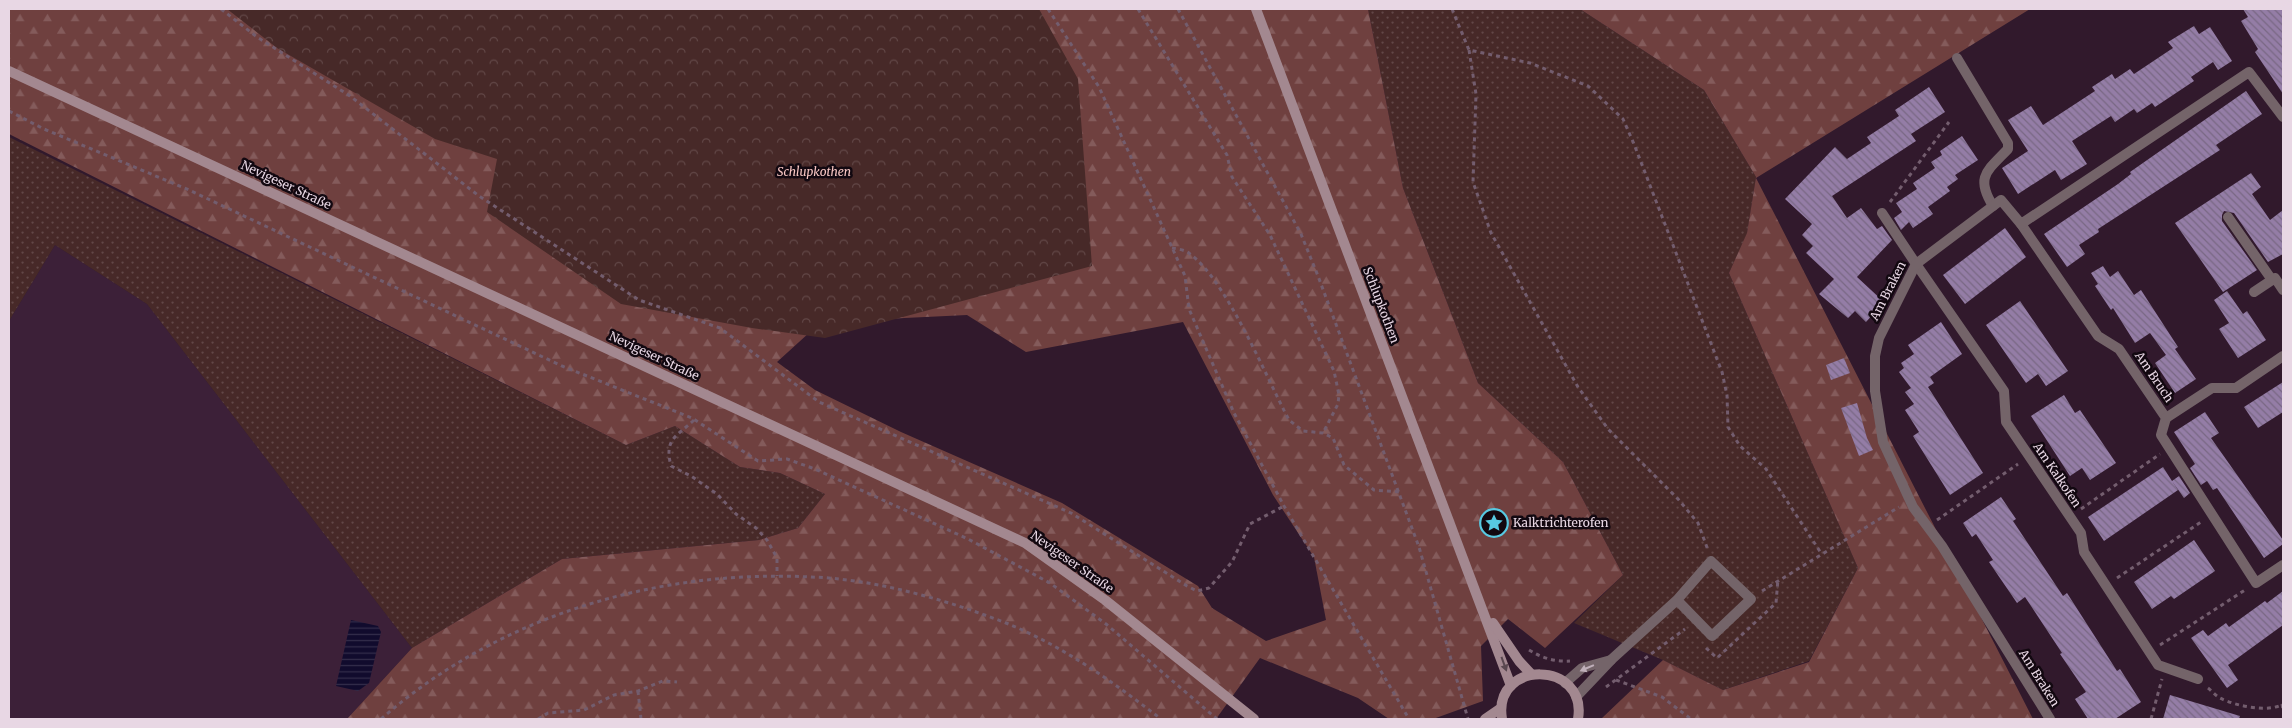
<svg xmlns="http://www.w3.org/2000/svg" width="2292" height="728" font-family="Merriweather,serif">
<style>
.built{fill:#3c2038}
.grass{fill:url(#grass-dots)}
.forest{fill:url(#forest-firs);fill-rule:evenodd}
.park{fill:url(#park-crowns)}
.water{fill:url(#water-rules)}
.building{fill:url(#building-back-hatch)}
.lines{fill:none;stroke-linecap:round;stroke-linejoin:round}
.path{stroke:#735d6e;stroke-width:3;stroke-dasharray:4 4;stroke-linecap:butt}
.lane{stroke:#746469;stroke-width:10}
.street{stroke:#746469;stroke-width:10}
.secondary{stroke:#a38890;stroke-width:10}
.oneway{fill:#5a4850}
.oneway2{fill:#bfafb9}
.labels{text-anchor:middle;stroke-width:5;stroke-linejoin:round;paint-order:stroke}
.park-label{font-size:12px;font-style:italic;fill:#f8c6c3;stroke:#120810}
.street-label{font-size:12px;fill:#e8d7e4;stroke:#120810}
.poi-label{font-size:12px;fill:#e8d7e4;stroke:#120810;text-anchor:start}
</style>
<defs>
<pattern id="grass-dots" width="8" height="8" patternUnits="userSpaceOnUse" patternTransform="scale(1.25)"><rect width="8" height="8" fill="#472928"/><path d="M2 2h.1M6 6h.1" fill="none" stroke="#624747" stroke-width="1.8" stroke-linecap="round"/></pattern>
<pattern id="forest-firs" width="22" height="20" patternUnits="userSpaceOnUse" patternTransform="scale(1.25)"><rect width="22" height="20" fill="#6f403f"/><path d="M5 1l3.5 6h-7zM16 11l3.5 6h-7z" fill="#845b5b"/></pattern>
<pattern id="park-crowns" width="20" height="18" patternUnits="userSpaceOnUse" patternTransform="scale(1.25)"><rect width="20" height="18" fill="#472928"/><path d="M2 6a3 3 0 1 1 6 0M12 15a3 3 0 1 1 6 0" fill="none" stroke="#624747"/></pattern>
<pattern id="water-rules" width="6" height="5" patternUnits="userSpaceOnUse" patternTransform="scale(1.25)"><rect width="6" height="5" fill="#110b2d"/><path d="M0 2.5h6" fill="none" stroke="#342e4b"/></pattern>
<pattern id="building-back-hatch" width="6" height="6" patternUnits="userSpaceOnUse" patternTransform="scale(1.25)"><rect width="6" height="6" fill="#947da6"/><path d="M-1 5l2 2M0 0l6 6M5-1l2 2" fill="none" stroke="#796884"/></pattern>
</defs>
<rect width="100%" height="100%" fill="#31192c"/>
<!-- built -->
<path class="built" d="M55,245L147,304L412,648L347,719H9V321Z"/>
<!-- grass -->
<g class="grass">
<path d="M1368,9H1580L1704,90L1756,177L1747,234L1729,273L1858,568L1809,661L1723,690L1663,660L1574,623L1623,575L1563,462L1478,383L1403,188Z"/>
<path d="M9,137L626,445L675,426L740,467L780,473L825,494L798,528L759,540L562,559L412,648L147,304L55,245L9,321Z"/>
</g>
<!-- forest -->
<g class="forest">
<path d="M9,9H1368L1403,188L1478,383L1563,462L1623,575L1545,648L1508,619L1481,646L1483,701L1433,719H1389L1358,698L1260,658L1216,719H347L412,648L562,559L759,540L798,528L825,494L780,473L740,467L675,426L626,445L9,134ZM967,315L1026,352L1183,322L1273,495L1314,557L1326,620L1266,641L1212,608L1198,586L1062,503L901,432L815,390L777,362L821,322Z"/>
<path d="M1580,9H2030L1756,178L2033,719H1601L1663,660L1723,690L1809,662L1858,568L1729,273L1747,233L1756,177L1704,90Z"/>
</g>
<!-- park -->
<path class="park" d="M227,9H1039L1078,79L1092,266L825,338L752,328L621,304L487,212L497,159L435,139L277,48Z"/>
<!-- water -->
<path class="water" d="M351,620L378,626L381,632L369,683L358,691L336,686Z"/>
<!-- building -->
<g class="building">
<path d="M2243,9H2283V94L2255,52L2258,49L2241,21L2248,17Z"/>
<path d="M2194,26L2199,34L2210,27L2232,61L2218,70L2213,62L2191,77L2194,81L2155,107L2152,103L2137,113L2134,109L2115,122L2111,116L2072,141L2087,164L2061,180L2055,170L2018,194L2002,168L2028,151L2008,120L2031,106L2043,125L2095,91L2092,87L2112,74L2115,79L2130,69L2134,74L2173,48L2168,42Z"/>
<path d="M1929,87L1945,112L1911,134L1916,141L1832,196L1847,218L1861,208L1877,229L1882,226L1892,240L1857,277L1884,302L1866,322L1855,311L1848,318L1819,294L1834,279L1806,253L1813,246L1802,235L1812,224L1785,199L1835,147L1847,159L1871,143L1867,137L1899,116L1895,110Z"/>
<path d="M2246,91L2262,114L2216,145L2220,150L2098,229L2099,232L2079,245L2085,254L2067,267L2044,234L2118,184L2131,174L2130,172Z"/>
<path d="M1962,136L1978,160L1955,175L1958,179L1947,187L1950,191L1928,207L1933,214L1913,228L1909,222L1901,230L1894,218L1902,212L1896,203L1917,189L1913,183L1935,168L1931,162L1942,155L1940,151Z"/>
<path d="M2251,173L2261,187L2252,194L2270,220L2283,210V254L2268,262L2234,213L2224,211L2222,215V221L2257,270L2223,292L2175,223Z"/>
<path d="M2005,228L2026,257L1965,304L1943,275Z"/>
<path d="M2103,266L2110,277L2118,271L2134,295L2141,290L2178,347L2175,349L2196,379L2175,393L2155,363L2170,352L2166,355L2150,333L2135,343L2113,308L2111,310L2095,286L2098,284L2091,273Z"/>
<path d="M2227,291L2243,314L2247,311L2266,340L2238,358L2219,329L2229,323L2214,300Z"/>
<path d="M2020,301L2068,371L2046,386L2038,374L2026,383L1986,325Z"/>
<path d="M1941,322L1962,354L1930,377L1934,383L1928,387L1983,473L1950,495L1913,436L1919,432L1905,410L1914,404L1905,392L1911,388L1899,372L1904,368L1901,363L1914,354L1908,345Z"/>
<path d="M1844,358L1850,373L1831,380L1826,365Z"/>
<path d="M2283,382V412L2258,428L2244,407Z"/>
<path d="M2064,395L2075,413L2080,410L2116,463L2090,480L2082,468L2070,476L2031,416Z"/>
<path d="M1857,403L1867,438L1873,450L1859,456L1841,408Z"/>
<path d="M2205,412L2219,433L2211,438L2283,540V544L2264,558L2217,488L2213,490L2207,481L2201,485L2190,468L2195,464L2174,432Z"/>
<path d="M2163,467L2172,481L2179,476L2190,493L2184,498L2172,481L2178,490L2104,541L2088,517Z"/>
<path d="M2001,497L2016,519L2013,521L2063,596L2067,593L2117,671L2120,669L2141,702L2115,719H2088L2075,699L2086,692L2060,654L2062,653L2025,597L2017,603L1989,562L1993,560L1976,534L1972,537L1963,523Z"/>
<path d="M2194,540L2215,571L2174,599L2171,596L2152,609L2134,582Z"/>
<path d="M2283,591V625L2228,665L2238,680L2227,688L2191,638L2203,630L2208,636L2226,623L2229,627L2265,601L2267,603Z"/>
<path d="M2170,695L2240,716L2239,719H2163Z"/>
</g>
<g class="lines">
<!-- path -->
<g class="path">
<path d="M221,9L257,37L350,96L479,196L639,300L720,328L819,402L1071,513L1187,586L1197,591L1209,588L1232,562L1250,524L1284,506"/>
<path d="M1048,9L1099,87L1185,276L1189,309L1234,413L1284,506L1409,719"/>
<path d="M1138,9L1227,155L1232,177L1270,235L1334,371L1339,395L1338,404L1323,433"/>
<path d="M1178,9L1301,234L1318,276L1419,547L1468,719"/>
<path d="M1452,9L1469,50L1530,63L1588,86L1623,119L1634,144L1722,372L1727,395L1728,427L1740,446L1766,469L1821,553"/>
<path d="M1469,50L1476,94L1473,182L1491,233L1578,387L1608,429L1678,499L1698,523L1708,550"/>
<path d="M9,111L44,129L189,190L562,366L692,418L758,461L787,459L815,469L968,539L1050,583L1106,624L1217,719"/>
<path d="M1890,202L1949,122"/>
<path d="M1172,248C1178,249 1186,250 1190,254C1227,281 1266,377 1289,420L1303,431L1323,433L1333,438L1344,465L1374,490L1400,492"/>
<path d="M694,420C676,437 664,439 671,466L691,476L717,494L736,514L756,528L767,540L777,558V576"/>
<path d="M2081,509L2160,454"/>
<path d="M1937,520L2018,464"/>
<path d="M2117,578L2201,522"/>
<path d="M1762,591L1899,507"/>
<path d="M2160,645L2245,590"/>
<path d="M1706,648L1717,658L1776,603L1778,579"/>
<path d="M1529,650C1542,658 1555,662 1570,661"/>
<path d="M1616,680L1662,697L1691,719"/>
<path d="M1606,687L1685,629"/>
<path d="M2208,688C2212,691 2216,696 2220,698C2235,706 2269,713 2283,704"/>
<path d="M638,691L641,719"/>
<path d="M2282,704L2283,710"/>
<path d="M381,719C499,616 656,569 811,577C875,579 947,600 1006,623C1063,646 1113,682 1161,719"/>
<path d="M538,719L548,713L584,710L614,695L638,691L663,681L677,682"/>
<path d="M2151,719L2162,679"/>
</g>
<!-- lane -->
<g class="lane">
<path d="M1957,58L2008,143V149C1987,171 1975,177 1993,206"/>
<path d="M1882,213L1916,264"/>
<path d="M2228,217L2272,280"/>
<path d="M1565,683L1582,668L1611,660"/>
<path d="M1576,697L1612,659L1677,600L1711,561L1751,599L1712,636L1677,600"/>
</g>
<!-- street -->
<g class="street">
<path d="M2021,224L2098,336L2119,349L2166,418L2161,435L2256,583L2283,565"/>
<path d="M1916,264L2004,391L2006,422L2081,533L2084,552L2158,665L2198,679"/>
<path d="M2254,292L2275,278L2283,290"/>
<path d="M2166,418L2212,388H2236L2283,356"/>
<path d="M2050,719L1942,546L1913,507L1883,442L1875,391V356L1879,338L1916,264L2001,200L2021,224L2249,72L2283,117"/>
</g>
<!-- secondary -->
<g class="secondary">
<path d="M1256,9L1511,686"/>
<path d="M9,71L1025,543L1105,600L1254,719"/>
<path d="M1493,623L1519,661L1531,674"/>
<path d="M1485,719L1501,708"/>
<path d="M1502,719C1492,659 1588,660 1578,719"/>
</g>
</g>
<!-- one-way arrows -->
<defs><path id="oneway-solid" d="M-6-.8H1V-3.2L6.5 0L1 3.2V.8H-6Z" transform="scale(1.25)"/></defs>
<use class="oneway" href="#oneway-solid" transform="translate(1504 664) rotate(70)"/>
<use class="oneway2" href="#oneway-solid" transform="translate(1587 668) rotate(157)"/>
<!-- icons -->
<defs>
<symbol id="sight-ring" viewBox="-11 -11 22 22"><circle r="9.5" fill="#120810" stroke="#57c9e2" stroke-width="1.5"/><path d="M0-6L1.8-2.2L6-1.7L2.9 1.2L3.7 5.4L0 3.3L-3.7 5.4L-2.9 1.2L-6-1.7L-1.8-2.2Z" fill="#57c9e2"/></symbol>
</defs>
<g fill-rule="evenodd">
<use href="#sight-ring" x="1478" y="507" width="32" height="32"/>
</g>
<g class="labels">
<!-- park labels -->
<g class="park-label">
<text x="814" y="176">Schlupkothen</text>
</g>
<!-- street labels -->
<g class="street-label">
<text transform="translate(286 185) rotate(25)" y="4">Nevigeser Straße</text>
<text transform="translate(1888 291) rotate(-63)" y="4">Am Braken</text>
<text transform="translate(1381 305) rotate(69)" y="4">Schlupkothen</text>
<text transform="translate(654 356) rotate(25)" y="4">Nevigeser Straße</text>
<text transform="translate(2154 377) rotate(56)" y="4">Am Bruch</text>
<text transform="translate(2057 475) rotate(56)" y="4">Am Kalkofen</text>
<text transform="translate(1072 562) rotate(35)" y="4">Nevigeser Straße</text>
<text transform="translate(2039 678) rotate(58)" y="4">Am Braken</text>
</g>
<!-- poi labels -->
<g class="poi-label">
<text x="1513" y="527">Kalktrichterofen</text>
</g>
</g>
<!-- border -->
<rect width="2292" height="728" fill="none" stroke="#e8d7e4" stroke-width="20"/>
</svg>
